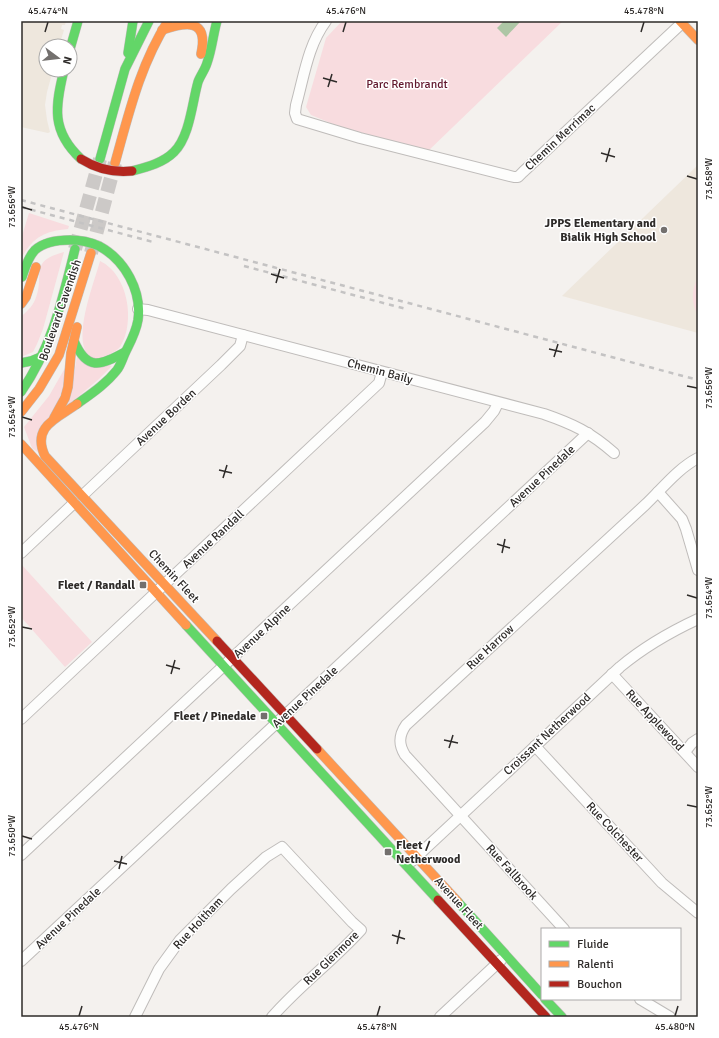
<svg xmlns="http://www.w3.org/2000/svg" width="719" height="1038" font-family="Signika,sans-serif">
<style>
.built{fill:#eee7dd}
.green{fill:#f8dcdf}
.water{fill:#adc6a5}
.lines{fill:none;stroke-linecap:round;stroke-linejoin:round}
.secondary-tunnel{stroke:#ccc9c7;stroke-width:14;stroke-dasharray:14 7;stroke-linecap:butt}
.street-casing{stroke:#bfbcba;stroke-width:12}
.fast-casing{stroke:#bfbcba;stroke-width:10}
.slow-casing{stroke:#bfbcba;stroke-width:10}
.jam-casing{stroke:#bfbcba;stroke-width:10}
.street{stroke:#fdfdfc;stroke-width:10}
.fast{stroke:#63d668;stroke-width:9}
.slow{stroke:#ff974d;stroke-width:9}
.jam{stroke:#b3261e;stroke-width:9}
.rail{stroke:#c4c3c3;stroke-width:2.5;stroke-dasharray:5 5;stroke-linecap:butt}
.jam-bridge-casing{stroke:#bfbcba;stroke-width:10;stroke-linecap:butt}
.jam-bridge{stroke:#b3261e;stroke-width:9}
.ticks{fill:none;stroke:#2e2b29;stroke-width:1.5}
.poi-dot{fill:#73706e;stroke:#fff;stroke-width:1.5}
.labels{text-anchor:middle;stroke-width:3;stroke-linejoin:round;paint-order:stroke}
.park-label{font-size:12px;fill:#61172d;stroke:#fff}
.street-label{font-size:12px;fill:#2e2b29;stroke:#fff}
.poi-label{font-size:12px;font-weight:bold;fill:#2e2b29;stroke:#fff;text-anchor:end}
.neatline{fill:none;stroke:#2e2b29;stroke-width:1.5}
.ticks-label{font-size:10px;text-anchor:middle;fill:#2e2b29}
</style>
<rect width="100%" height="100%" fill="#f4f1ee"/>
<!-- built -->
<g class="built">
<path d="M21,21H66L65,25H62L61,29L64,30L59,46H46V70H53L47,92L45,105L47,120L50,132L48,133L21,127Z"/>
<path d="M698,165V333L562,296Z"/>
</g>
<!-- green -->
<g class="green">
<path d="M342,21H563L425,154L372,140L311,115L306,107L326,38Z"/>
<path d="M29,213L69,226L68,229C44,231 32,238 21,259V239Z"/>
<path d="M64,252L43,329L37,344L33,352L21,357V317C26,312 32,307 35,300C46,275 27,262 64,252Z"/>
<path d="M100,261C128,274 136,322 120,347C116,352 101,358 95,361C92,358 87,354 85,350C76,328 94,283 100,261Z"/>
<path d="M698,278V315C691,304 691,289 698,278Z"/>
<path d="M77,357L112,366L99,379L68,405Z"/>
<path d="M65,368L66,380L39,453L32,448L24,427L49,396Z"/>
<path d="M21,564L92,642L65,667L21,617Z"/>
</g>
<!-- water -->
<path class="water" d="M504,21H519L520,22L506,37L497,28Z"/>
<g class="lines">
<!-- secondary-tunnel -->
<g class="secondary-tunnel">
<path d="M75,249L100,159"/>
<path d="M91,253L115,163"/>
</g>
<defs>
<g id="street">
<path d="M326,21C308,45 304,76 296,105L295,113L297,119L360,138L514,177H518L523,172L682,23"/>
<path d="M138,309L148,310L544,414C573,424 590,432 614,453"/>
<path d="M658,492L682,519L686,529L698,570"/>
<path d="M83,495L221,365L240,346L243,335"/>
<path d="M21,553L74,503"/>
<path d="M612,674L698,767"/>
<path d="M21,719L379,383L382,372"/>
<path d="M535,746L662,883L698,913"/>
<path d="M685,752L692,743L698,739"/>
<path d="M21,855L485,422L494,411L498,403"/>
<path d="M412,861L620,667C644,647 670,632 698,619"/>
<path d="M564,929L405,755C398,744 399,735 406,725L645,505C662,489 677,469 698,458"/>
<path d="M21,961L588,433"/>
<path d="M640,999L670,1017"/>
<path d="M135,1017L159,969L180,940L231,889L266,857L282,847L352,922L361,930C333,961 300,985 272,1017"/>
<path d="M440,1017L501,960"/>
</g>
<g id="fast">
<path d="M70,49L78,21"/>
<path d="M128,53L133,21"/>
<path d="M64,70C55,107 51,131 81,159"/>
<path d="M100,159L125,69L149,21"/>
<path d="M132,171C147,167 163,163 174,152C190,136 192,103 198,82C200,76 205,70 207,63C212,49 213,35 217,21"/>
<path d="M22,277C25,268 28,257 35,250C44,242 58,240 70,240C80,240 90,242 99,246C125,260 142,291 138,320C136,332 131,341 126,351C123,357 121,365 117,370C106,384 91,394 77,404"/>
<path d="M74,341C87,371 100,366 125,352"/>
<path d="M21,363L31,361L43,356"/>
<path d="M21,392C52,347 62,301 75,249"/>
<path d="M186,625L438,900"/>
<path d="M458,902L542,995"/>
<path d="M545,999L562,1017"/>
</g>
<g id="slow">
<path d="M680,21L698,40"/>
<path d="M162,30C186,22 209,18 201,54"/>
<path d="M115,163C129,113 140,65 168,21"/>
<path d="M21,304L26,297L36,267"/>
<path d="M77,404C58,418 31,426 45,456L217,641"/>
<path d="M21,412L39,389L59,355L91,253"/>
<path d="M54,418L65,398L68,387L71,353L77,327"/>
<path d="M21,444L186,625"/>
<path d="M317,749L458,902"/>
</g>
<g id="jam">
<path d="M217,641L317,749"/>
<path d="M438,900L546,1017"/>
</g>
</defs>
<!-- street casing -->
<use href="#street" class="street-casing"/>
<!-- fast casing -->
<use href="#fast" class="fast-casing"/>
<!-- slow casing -->
<use href="#slow" class="slow-casing"/>
<!-- jam casing -->
<use href="#jam" class="jam-casing"/>
<!-- street -->
<use href="#street" class="street"/>
<!-- fast -->
<use href="#fast" class="fast"/>
<!-- slow -->
<use href="#slow" class="slow"/>
<!-- jam -->
<use href="#jam" class="jam"/>
<!-- rail -->
<g class="rail">
<path d="M21,200L698,380"/>
<path d="M21,207L153,242"/>
<path d="M244,266L406,309"/>
</g>
<defs>
<path id="jam-bridge" d="M81,159C97,169 113,173 132,171"/>
</defs>
<!-- jam-bridge casing -->
<use href="#jam-bridge" class="jam-bridge-casing"/>
<!-- jam-bridge -->
<use href="#jam-bridge" class="jam-bridge"/>
</g>
<!-- ticks -->
<path class="ticks" d="M45,32L48,22M343,32L346,22M641,32L644,22M323,78L337,82M328,87L332,74M601,153L615,157M606,162L610,148M687,176L697,179M22,207L32,210M271,274L284,278M276,283L280,269M549,349L562,352M554,357L558,344M687,386L697,388M22,417L32,420M219,470L232,473M223,478L227,465M497,544L510,548M502,553L505,539M687,595L697,598M22,627L32,629M166,665L180,669M171,674L175,660M444,740L458,743M449,748L453,735M687,805L697,807M22,836L32,839M114,861L127,864M119,869L122,856M392,935L405,939M397,944L400,930M79,1016L82,1006M377,1016L380,1006M675,1016L678,1006"/>
<!-- markers -->
<g class="poi-dot">
<circle cx="664" cy="230" r="4"/>
<rect x="139" y="581" width="8" height="8" rx="2"/>
<rect x="260" y="712" width="8" height="8" rx="2"/>
<rect x="384" y="848" width="8" height="8" rx="2"/>
</g>
<g class="labels">
<!-- park labels -->
<g class="park-label">
<text x="407" y="88">Parc Rembrandt</text>
</g>
<!-- street labels -->
<g class="street-label">
<text transform="translate(560 137) rotate(-43)" y="4">Chemin Merrimac</text>
<text transform="translate(60 310) rotate(-71)" y="4">Boulevard Cavendish</text>
<text transform="translate(380 371) rotate(15)" y="4">Chemin Baily</text>
<text transform="translate(166 417) rotate(-43)" y="4">Avenue Borden</text>
<text transform="translate(542 476) rotate(-43)" y="4">Avenue Pinedale</text>
<text transform="translate(213 539) rotate(-43)" y="4">Avenue Randall</text>
<text transform="translate(174 576) rotate(47)" y="4">Chemin Fleet</text>
<text transform="translate(262 631) rotate(-43)" y="4">Avenue Alpine</text>
<text transform="translate(490 647) rotate(-43)" y="4">Rue Harrow</text>
<text transform="translate(305 697) rotate(-43)" y="4">Avenue Pinedale</text>
<text transform="translate(655 720) rotate(47)" y="4">Rue Applewood</text>
<text transform="translate(547 734) rotate(-43)" y="4">Croissant Netherwood</text>
<text transform="translate(615 832) rotate(47)" y="4">Rue Colchester</text>
<text transform="translate(512 872) rotate(48)" y="4">Rue Fallbrook</text>
<text transform="translate(459 903) rotate(48)" y="4">Avenue Fleet</text>
<text transform="translate(68 918) rotate(-43)" y="4">Avenue Pinedale</text>
<text transform="translate(198 923) rotate(-47)" y="4">Rue Holtham</text>
<text transform="translate(331 958) rotate(-44)" y="4">Rue Glenmore</text>
</g>
<!-- poi labels -->
<g class="poi-label">
<text x="656" y="227">JPPS Elementary and<tspan x="656" dy="14">Bialik High School</tspan></text>
<text x="135" y="589">Fleet / Randall</text>
<text x="256" y="720">Fleet / Pinedale</text>
<text x="396" y="849" text-anchor="start">Fleet /<tspan x="396" dy="14">Netherwood</tspan></text>
</g>
</g>
<!-- border -->
<rect width="719" height="1038" fill="none" stroke="#ffffff" stroke-width="44"/>
<!-- legend -->
<rect x="541" y="928" width="140" height="72" fill="#ffffff" stroke="#abaaa9"/>
<rect x="549" y="941" width="20" height="6" fill="#63d668" stroke="#abaaa9"/>
<text x="577" y="948" font-size="12" fill="#2e2b29">Fluide</text>
<rect x="549" y="961" width="20" height="6" fill="#ff974d" stroke="#abaaa9"/>
<text x="577" y="968" font-size="12" fill="#2e2b29">Ralenti</text>
<rect x="549" y="981" width="20" height="6" fill="#b3261e" stroke="#abaaa9"/>
<text x="577" y="988" font-size="12" fill="#2e2b29">Bouchon</text>
<!-- north arrow -->
<g transform="translate(58 58) rotate(105)"><circle r="19" fill="#ffffff" stroke="#abaaa9"/>
<path d="M0-3L7 15L0 10L-7 15Z" fill="#73706e"/>
<text y="-6" font-size="11" font-weight="bold" text-anchor="middle" fill="#2e2b29">N</text>
</g>
<rect x="22" y="22" width="675" height="994" class="neatline"/>
<g class="ticks-label">
<text x="48" y="14">45.474°N</text>
<text x="346" y="14">45.476°N</text>
<text x="644" y="14">45.478°N</text>
<text transform="translate(708 179) rotate(-90)" y="4">73.658°W</text>
<text transform="translate(11 207) rotate(-90)" y="4">73.656°W</text>
<text transform="translate(708 388) rotate(-90)" y="4">73.656°W</text>
<text transform="translate(11 417) rotate(-90)" y="4">73.654°W</text>
<text transform="translate(708 598) rotate(-90)" y="4">73.654°W</text>
<text transform="translate(11 627) rotate(-90)" y="4">73.652°W</text>
<text transform="translate(708 807) rotate(-90)" y="4">73.652°W</text>
<text transform="translate(11 836) rotate(-90)" y="4">73.650°W</text>
<text x="79" y="1030">45.476°N</text>
<text x="377" y="1030">45.478°N</text>
<text x="675" y="1030">45.480°N</text>
</g>
</svg>
